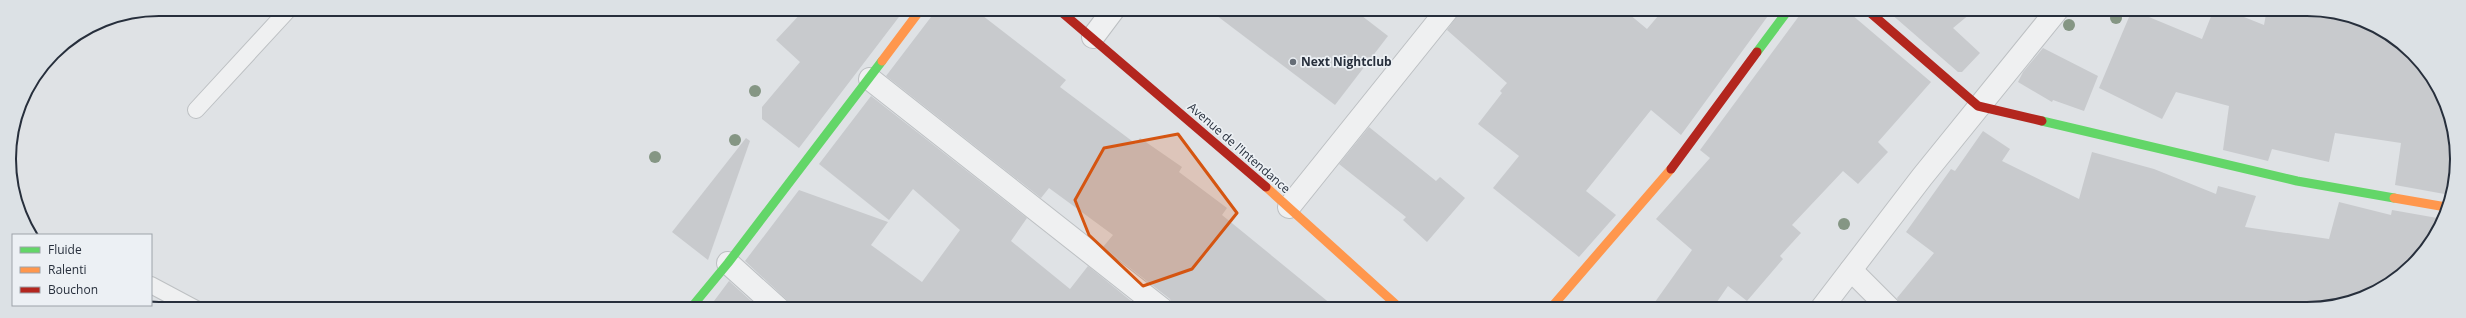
<svg xmlns="http://www.w3.org/2000/svg" width="2466" height="318" font-family="'Open Sans',sans-serif">
<style>
.building{fill:#c8cacd}
.lines{fill:none;stroke-linecap:round;stroke-linejoin:round}
.lane-casing{stroke:#bdc0c3;stroke-width:18}
.street-casing{stroke:#bdc0c3;stroke-width:24}
.lane{stroke:#eff0f1;stroke-width:16}
.street{stroke:#eff0f1;stroke-width:22}
.fast{stroke:#63d668;stroke-width:9}
.slow{stroke:#ff974d;stroke-width:9}
.jam{stroke:#b3261e;stroke-width:9}
.tree{fill:#859684}
.marked{fill:#d55511;fill-opacity:0.2;stroke:#d55511;stroke-width:3;stroke-linejoin:round}
.poi-dot{fill:#676e77;stroke:#ecf0f4;stroke-width:1.5}
.labels{text-anchor:middle;stroke-width:3.5;stroke-linejoin:round;paint-order:stroke}
.poi-label{font-size:12px;font-weight:bold;fill:#272f3c;stroke:#ecf0f4;text-anchor:start}
.street-label{font-size:12px;fill:#272f3c;stroke:#ecf0f4}
.rim{fill:none;stroke:#272f3c;stroke-width:2}
</style>
<rect width="100%" height="100%" fill="#dfe2e5"/>
<!-- building -->
<g class="building">
<path d="M805,9H905L799,148L762,119V107L800,62L776,40Z"/>
<path d="M933,9H974L1066,80L1060,87L1136,144L1140,138L1182,167L1179,172L1227,208L1222,215L1337,309H1174L1170,299L1103,247L1113,235L1049,188L1041,198L886,76L931,17Z"/>
<path d="M1208,9H1353L1388,36L1335,105Z"/>
<path d="M1462,9H1623L1647,29L1664,9H1773L1681,135L1651,110L1586,191L1616,215L1579,257L1493,188L1519,156L1478,124L1502,93L1500,91L1507,83L1447,30Z"/>
<path d="M1801,9H1845L1931,82L1878,142L1888,152L1858,184L1843,171L1792,225L1801,233L1780,256L1783,259L1747,301L1728,286L1712,309H1650L1692,250L1656,219L1710,158L1700,150L1799,16Z"/>
<path d="M1894,9H1976L1953,28L1980,53L1962,72H1958L1890,13Z"/>
<path d="M2214,9H2224L2264,25L2267,9H2317L2374,25L2420,60L2449,111L2457,169L2450,195L2395,185L2401,143L2335,133L2329,162L2272,149L2268,161L2223,150L2229,106L2176,92L2162,119L2099,88L2132,10L2202,39Z"/>
<path d="M2043,48L2098,76L2084,111L2053,100L2052,102L2018,82L2023,72Z"/>
<path d="M871,96L1027,218L1011,241L1070,289L1088,266L1141,309H791L787,300L745,261L799,190L888,222L871,245L922,282L960,230L913,189L889,220L819,164Z"/>
<path d="M1369,127L1436,181L1440,177L1465,198L1427,242L1403,220L1406,217L1339,164Z"/>
<path d="M1983,131L2010,149L2002,161L2079,199L2092,152L2154,169L2216,194L2218,186L2256,196L2245,227L2329,239L2339,202L2391,215L2392,210L2443,219L2442,225L2413,265L2365,297L2317,309H1902L1897,298L1934,253L1906,232L1951,169L1955,171Z"/>
<path d="M746,138L750,141L708,260L672,232Z"/>
<path d="M729,281L760,309H708Z"/>
</g>
<g class="lines">
<defs>
<g id="lane">
<path d="M196,110L289,9"/>
<path d="M151,285L196,309"/>
</g>
<g id="street">
<path d="M1093,37L1114,9"/>
<path d="M870,79L1162,309"/>
<path d="M1289,207L1448,9"/>
<path d="M728,263L779,309"/>
<path d="M1851,270L1890,309"/>
<path d="M1821,309L1922,177L2058,9"/>
</g>
</defs>
<!-- lane casing -->
<use href="#lane" class="lane-casing"/>
<!-- street casing -->
<use href="#street" class="street-casing"/>
<!-- lane -->
<use href="#lane" class="lane"/>
<!-- street -->
<use href="#street" class="street"/>
<!-- fast -->
<g class="fast">
<path d="M1757,52L1789,9"/>
<path d="M2042,121L2297,181L2394,198"/>
<path d="M690,309L728,263L882,61"/>
</g>
<!-- slow -->
<g class="slow">
<path d="M882,61L921,9"/>
<path d="M1266,187L1401,309"/>
<path d="M2394,198L2446,207"/>
<path d="M1550,309L1671,169"/>
</g>
<!-- jam -->
<g class="jam">
<path d="M1058,9L1266,187"/>
<path d="M1866,9L1978,106L2042,121"/>
<path d="M1671,169L1757,52"/>
</g>
</g>
<!-- trees -->
<g class="tree">
<circle cx="2116" cy="18" r="6"/>
<circle cx="2069" cy="25" r="6"/>
<circle cx="755" cy="91" r="6"/>
<circle cx="735" cy="140" r="6"/>
<circle cx="655" cy="157" r="6"/>
<circle cx="1844" cy="224" r="6"/>
</g>
<!-- marked area -->
<path class="marked" d="M1178,134L1237,213L1192,269L1143,286L1089,235L1075,200L1104,148Z"/>
<!-- markers -->
<circle class="poi-dot" cx="1293" cy="62" r="4"/>
<g class="labels">
<!-- poi labels -->
<g class="poi-label">
<text x="1301" y="66">Next Nightclub</text>
</g>
<!-- street labels -->
<g class="street-label">
<text transform="translate(1239 148) rotate(41)" y="4">Avenue de l'Intendance</text>
</g>
</g>
<!-- crop -->
<path d="M0 0H2466V318H0ZM159 16H2307A143 143 0 0 1 2450 159V159A143 143 0 0 1 2307 302H159A143 143 0 0 1 16 159V159A143 143 0 0 1 159 16Z" fill="#dce1e5" fill-rule="evenodd"/>
<path class="rim" d="M159 16H2307A143 143 0 0 1 2450 159V159A143 143 0 0 1 2307 302H159A143 143 0 0 1 16 159V159A143 143 0 0 1 159 16Z"/>
<!-- legend -->
<rect x="12" y="234" width="140" height="72" fill="#ecf0f4" stroke="#9da3aa"/>
<rect x="20" y="247" width="20" height="6" fill="#63d668" stroke="#9da3aa"/>
<text x="48" y="254" font-size="12" fill="#272f3c">Fluide</text>
<rect x="20" y="267" width="20" height="6" fill="#ff974d" stroke="#9da3aa"/>
<text x="48" y="274" font-size="12" fill="#272f3c">Ralenti</text>
<rect x="20" y="287" width="20" height="6" fill="#b3261e" stroke="#9da3aa"/>
<text x="48" y="294" font-size="12" fill="#272f3c">Bouchon</text>
</svg>
